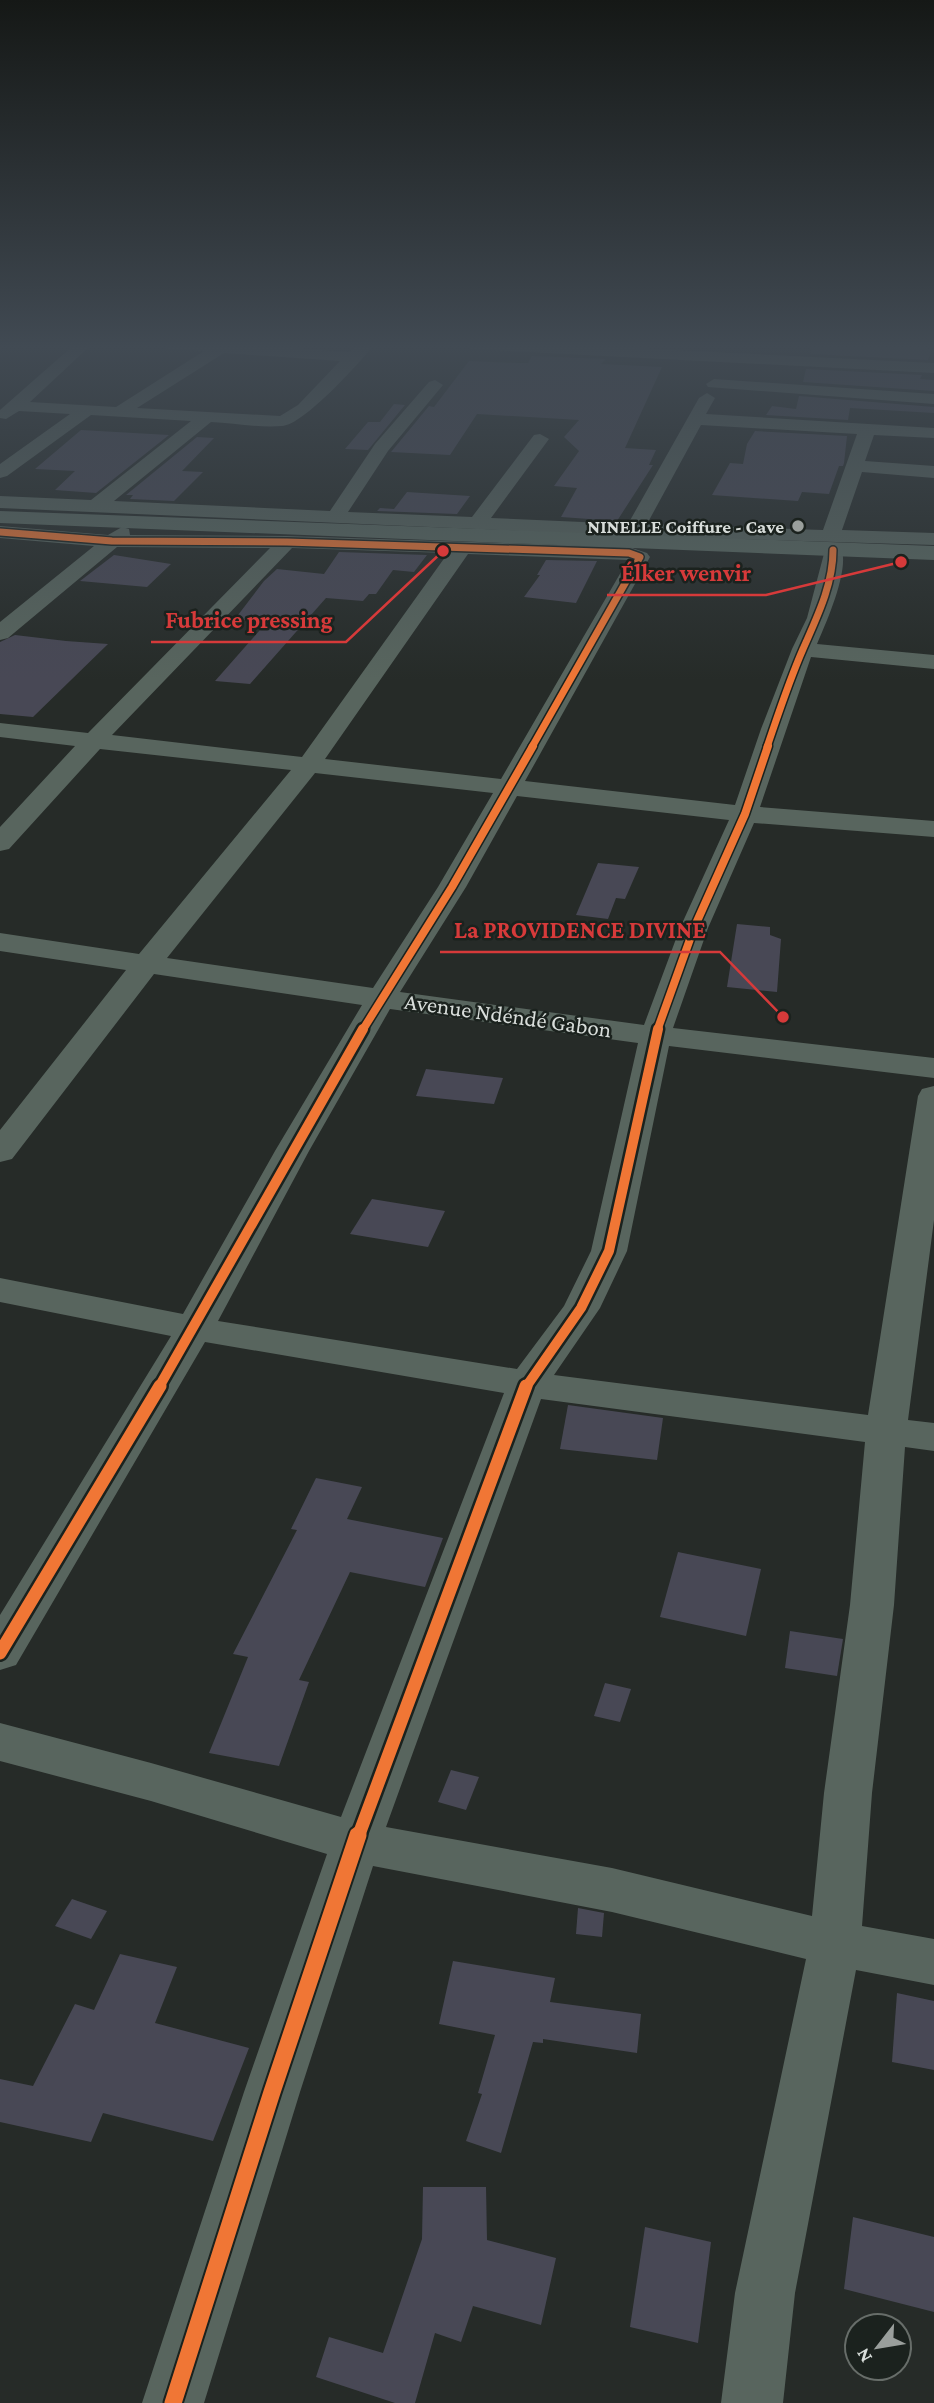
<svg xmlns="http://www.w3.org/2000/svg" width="934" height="2403" font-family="'Crimson Pro',serif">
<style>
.building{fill:#484855}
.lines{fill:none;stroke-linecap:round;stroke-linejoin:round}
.minor{fill:#58655e;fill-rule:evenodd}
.trunk{fill:#5a6961;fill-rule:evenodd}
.cycleway-far4-casing{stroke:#1b221e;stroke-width:10}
.cycleway-far3-casing{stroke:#1b221e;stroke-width:11}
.cycleway-far2-casing{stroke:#1b221e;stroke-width:15}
.cycleway-far1-casing{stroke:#1b221e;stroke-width:18}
.cycleway-casing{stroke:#1b221e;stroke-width:21}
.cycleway-far4{stroke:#f07635;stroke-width:7}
.cycleway-far3{stroke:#f07635;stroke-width:8}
.cycleway-far2{stroke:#f07635;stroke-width:10}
.cycleway-far1{stroke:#f07635;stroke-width:13}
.cycleway{stroke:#f07635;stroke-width:17}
.poi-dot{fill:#9a9f9c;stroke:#1b221e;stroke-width:2.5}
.labels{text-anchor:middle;stroke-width:5;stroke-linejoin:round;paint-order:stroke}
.far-poi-label{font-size:19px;font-weight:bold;fill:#d8ddda;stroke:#1b221e;text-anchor:end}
.street-label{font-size:23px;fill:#d8ddda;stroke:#1b221e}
.leader{fill:none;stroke:#d63a3a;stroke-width:2.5}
.callout-dot{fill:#d63a3a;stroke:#1b221e;stroke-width:2.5}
.callout-label{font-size:24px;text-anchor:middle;font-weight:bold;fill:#d63a3a;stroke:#1b221e;stroke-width:5;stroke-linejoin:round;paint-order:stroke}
</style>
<rect width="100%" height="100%" fill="#262b28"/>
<!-- building -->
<g class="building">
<path d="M813,344H893L892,346L932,349L928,360L810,354Z"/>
<path d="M532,356L606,359L601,364L662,367L625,448L656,450L649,465H653L617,521L561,517L577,488L554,486L579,451L564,437L579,420L477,414L450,455L391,452L429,406L434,407L469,361L519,363H528Z"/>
<path d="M806,369L922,375L920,379L934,380V391L803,382Z"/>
<path d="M799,396L934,407V413L850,408L848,420L766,415L772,406L796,409Z"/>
<path d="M394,404L405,405L368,450L345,449L368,422H380Z"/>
<path d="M81,430L169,435L96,493L55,490L75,471L35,469Z"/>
<path d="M755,431L847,436L844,463L843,466H839L829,494L802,492L798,501L712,495L730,463L743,464L747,444Z"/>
<path d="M197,437L214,438L182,471L203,472L174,501L130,499L133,495H126Z"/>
<path d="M407,492L470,496L457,514L377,511L380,508L394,509Z"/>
<path d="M339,552L427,555L414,572L393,570L376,594H369L363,601L326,598L250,684L215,681L267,622L235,619L264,581L277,569L324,574Z"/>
<path d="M114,555L171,564L147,587L80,581Z"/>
<path d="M546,560L597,561L576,603L524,597L540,575H537Z"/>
<path d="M15,635L66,641L108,644L33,717L0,714V642Z"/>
<path d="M598,863L639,867L625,899L616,898L608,919L576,915Z"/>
<path d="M737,924L770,927V935L781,939L777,992L727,987Z"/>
<path d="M426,1069L503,1078L494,1104L416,1096Z"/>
<path d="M372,1199L445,1211L428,1247L350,1234Z"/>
<path d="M568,1405L663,1418L657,1460L560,1449Z"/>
<path d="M316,1478L362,1487L347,1519L443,1538L425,1587L350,1572L299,1680L309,1682L279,1766L209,1753L248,1657L233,1654L297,1530L291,1529Z"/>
<path d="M678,1552L761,1569L746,1636L660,1617Z"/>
<path d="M790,1631L843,1639L837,1676L785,1668Z"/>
<path d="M605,1683L631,1689L620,1722L594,1716Z"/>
<path d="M451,1770L479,1777L466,1810L438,1802Z"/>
<path d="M72,1899L107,1911L91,1939L55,1926Z"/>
<path d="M578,1908L604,1913L602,1937L576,1934Z"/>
<path d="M120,1954L177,1967L155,2023L249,2048L213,2141L103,2113L91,2142L0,2122V2079L33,2086L75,2004L94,2010Z"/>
<path d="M453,1961L555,1978L550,2002L641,2014L637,2053L543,2039V2043L533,2042L501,2153L466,2141L482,2094L478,2093L495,2035L439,2024Z"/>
<path d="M897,1993L934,2001V2070L892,2062Z"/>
<path d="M423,2187H486L487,2240L556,2258L541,2325L473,2306L461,2342L435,2333L415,2403H395L316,2377L329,2337L383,2353L422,2239Z"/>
<path d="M853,2217L934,2237V2312L844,2289Z"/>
<path d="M645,2227L711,2242L698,2343L630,2327Z"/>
</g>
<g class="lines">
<!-- minor -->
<g class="minor">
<path d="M75,344H92L30,402L116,407L204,351L167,349L159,344H235L349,352L358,344H375C360,362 304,425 282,426C259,428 234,423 211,422L114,501L330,511L375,444L429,382L435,380L443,385L388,451L348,512L472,517L534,435L540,434L549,439L491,518L628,524L699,398L707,393L715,398L706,414L934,428V438L874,435L865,461L934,466V478L862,472L842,530L934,533V545L634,536L0,508V496L91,500L191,421L91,415L7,476L0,478V464L70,414L19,411L6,419L0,418V410ZM224,353L340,361L298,405L280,416L137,408ZM701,425L857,434L823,530L647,524Z"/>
<path d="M462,344H554L934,363V373L470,349Z"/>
<path d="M714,379L934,394V404L708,387L706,384Z"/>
<path d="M0,526L108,535L122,527L129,529L130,535L287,536L629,547L647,553L650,557L525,781L735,805L761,729L792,649L807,618L826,546H840C852,565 826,623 817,644L934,655V669L811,657L760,807L934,821V837L754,823L708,928L673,1028L934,1058V1078L669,1046L627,1251L600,1308L554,1375L868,1415L918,1096L922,1089L934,1086V1220L908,1420L934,1423V1451L905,1447L894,1605L872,1793L862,1926L934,1939V1985L856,1970L795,2293L783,2403H721L735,2293L806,1959L612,1912L373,1866L300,2092L204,2403H142L244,2092L327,1854L151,1801L0,1761V1723L151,1763L341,1817L504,1393L205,1342L16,1665L0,1670V1615L171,1336L0,1302V1278L183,1314L275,1151L362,1005L154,974L12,1159L0,1162V1130L126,970L0,951V933L139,954L291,770L100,749L9,849L0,851V827L75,746L0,737V723L88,733L270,548L117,547L8,638L0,640V622L94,546L0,538ZM292,548L448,553L302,757L112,735ZM468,554L628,560L501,779L325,759ZM315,773L493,793L438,887L373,988L167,958ZM517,796L729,820L680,928L644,1025L400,992L466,887ZM390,1009L638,1043L591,1251L564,1306L517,1369L218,1321L309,1151ZM541,1399L865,1442L850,1605L824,1793L812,1916L612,1868L386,1827Z"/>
</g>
<!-- trunk -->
<path class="trunk" d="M0,511L934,546V560L0,523Z"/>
<defs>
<g id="cycleway-far4">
<path d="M0,532L112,541L287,542L629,553L640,557L532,747"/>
<path d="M767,747C778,715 789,681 803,649C817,617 833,585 833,550"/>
</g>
<g id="cycleway-far3">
<path d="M362,1031L452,887L533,746"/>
<path d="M657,1031L694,928L745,814L768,746"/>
</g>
<g id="cycleway-far2">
<path d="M159,1387L363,1029"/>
<path d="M526,1387L581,1308L609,1251L658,1029"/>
</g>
<g id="cycleway-far1">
<path d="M0,1653L160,1386"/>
<path d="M358,1837L526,1386"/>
</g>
<path id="cycleway" d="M173,2403L272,2092L358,1835"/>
</defs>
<!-- cycleway-far4 casing -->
<use href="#cycleway-far4" class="cycleway-far4-casing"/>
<!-- cycleway-far3 casing -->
<use href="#cycleway-far3" class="cycleway-far3-casing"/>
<!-- cycleway-far2 casing -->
<use href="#cycleway-far2" class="cycleway-far2-casing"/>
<!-- cycleway-far1 casing -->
<use href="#cycleway-far1" class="cycleway-far1-casing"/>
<!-- cycleway casing -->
<use href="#cycleway" class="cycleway-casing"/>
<!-- cycleway-far4 -->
<use href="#cycleway-far4" class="cycleway-far4"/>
<!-- cycleway-far3 -->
<use href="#cycleway-far3" class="cycleway-far3"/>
<!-- cycleway-far2 -->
<use href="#cycleway-far2" class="cycleway-far2"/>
<!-- cycleway-far1 -->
<use href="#cycleway-far1" class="cycleway-far1"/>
<!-- cycleway -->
<use href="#cycleway" class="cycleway"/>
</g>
<!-- sky -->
<linearGradient id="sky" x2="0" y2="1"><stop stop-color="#151816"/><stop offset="0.51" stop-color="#414a53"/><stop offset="1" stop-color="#414a53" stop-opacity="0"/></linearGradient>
<rect width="934" height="680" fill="url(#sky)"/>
<!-- markers -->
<circle class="poi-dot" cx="798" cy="526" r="7"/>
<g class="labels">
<!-- far-poi labels -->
<g class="far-poi-label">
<text x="784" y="533">NINELLE Coiffure - Cave</text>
</g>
<!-- street labels -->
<g class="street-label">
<text transform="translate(508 1015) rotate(8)" y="8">Avenue Ndéndé Gabon</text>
</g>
</g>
<!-- callouts -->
<path class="leader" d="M901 562L766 595H607M443 551L346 642H151M783 1017L720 952H440"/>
<g class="callout-dot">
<circle cx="901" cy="562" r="7"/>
<circle cx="443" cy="551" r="7"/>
<circle cx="783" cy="1017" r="7"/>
</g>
<g class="callout-label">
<text x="686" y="581">Élker wenvir</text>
<text x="249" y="628">Fubrice pressing</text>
<text x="580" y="938">La PROVIDENCE DIVINE</text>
</g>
<!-- north arrow -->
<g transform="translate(878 2347) rotate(239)"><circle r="33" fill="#1b221e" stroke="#676d69" stroke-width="2"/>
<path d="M0-5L12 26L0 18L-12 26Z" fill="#9a9f9c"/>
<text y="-10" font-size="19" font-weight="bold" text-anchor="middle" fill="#d8ddda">N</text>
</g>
</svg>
